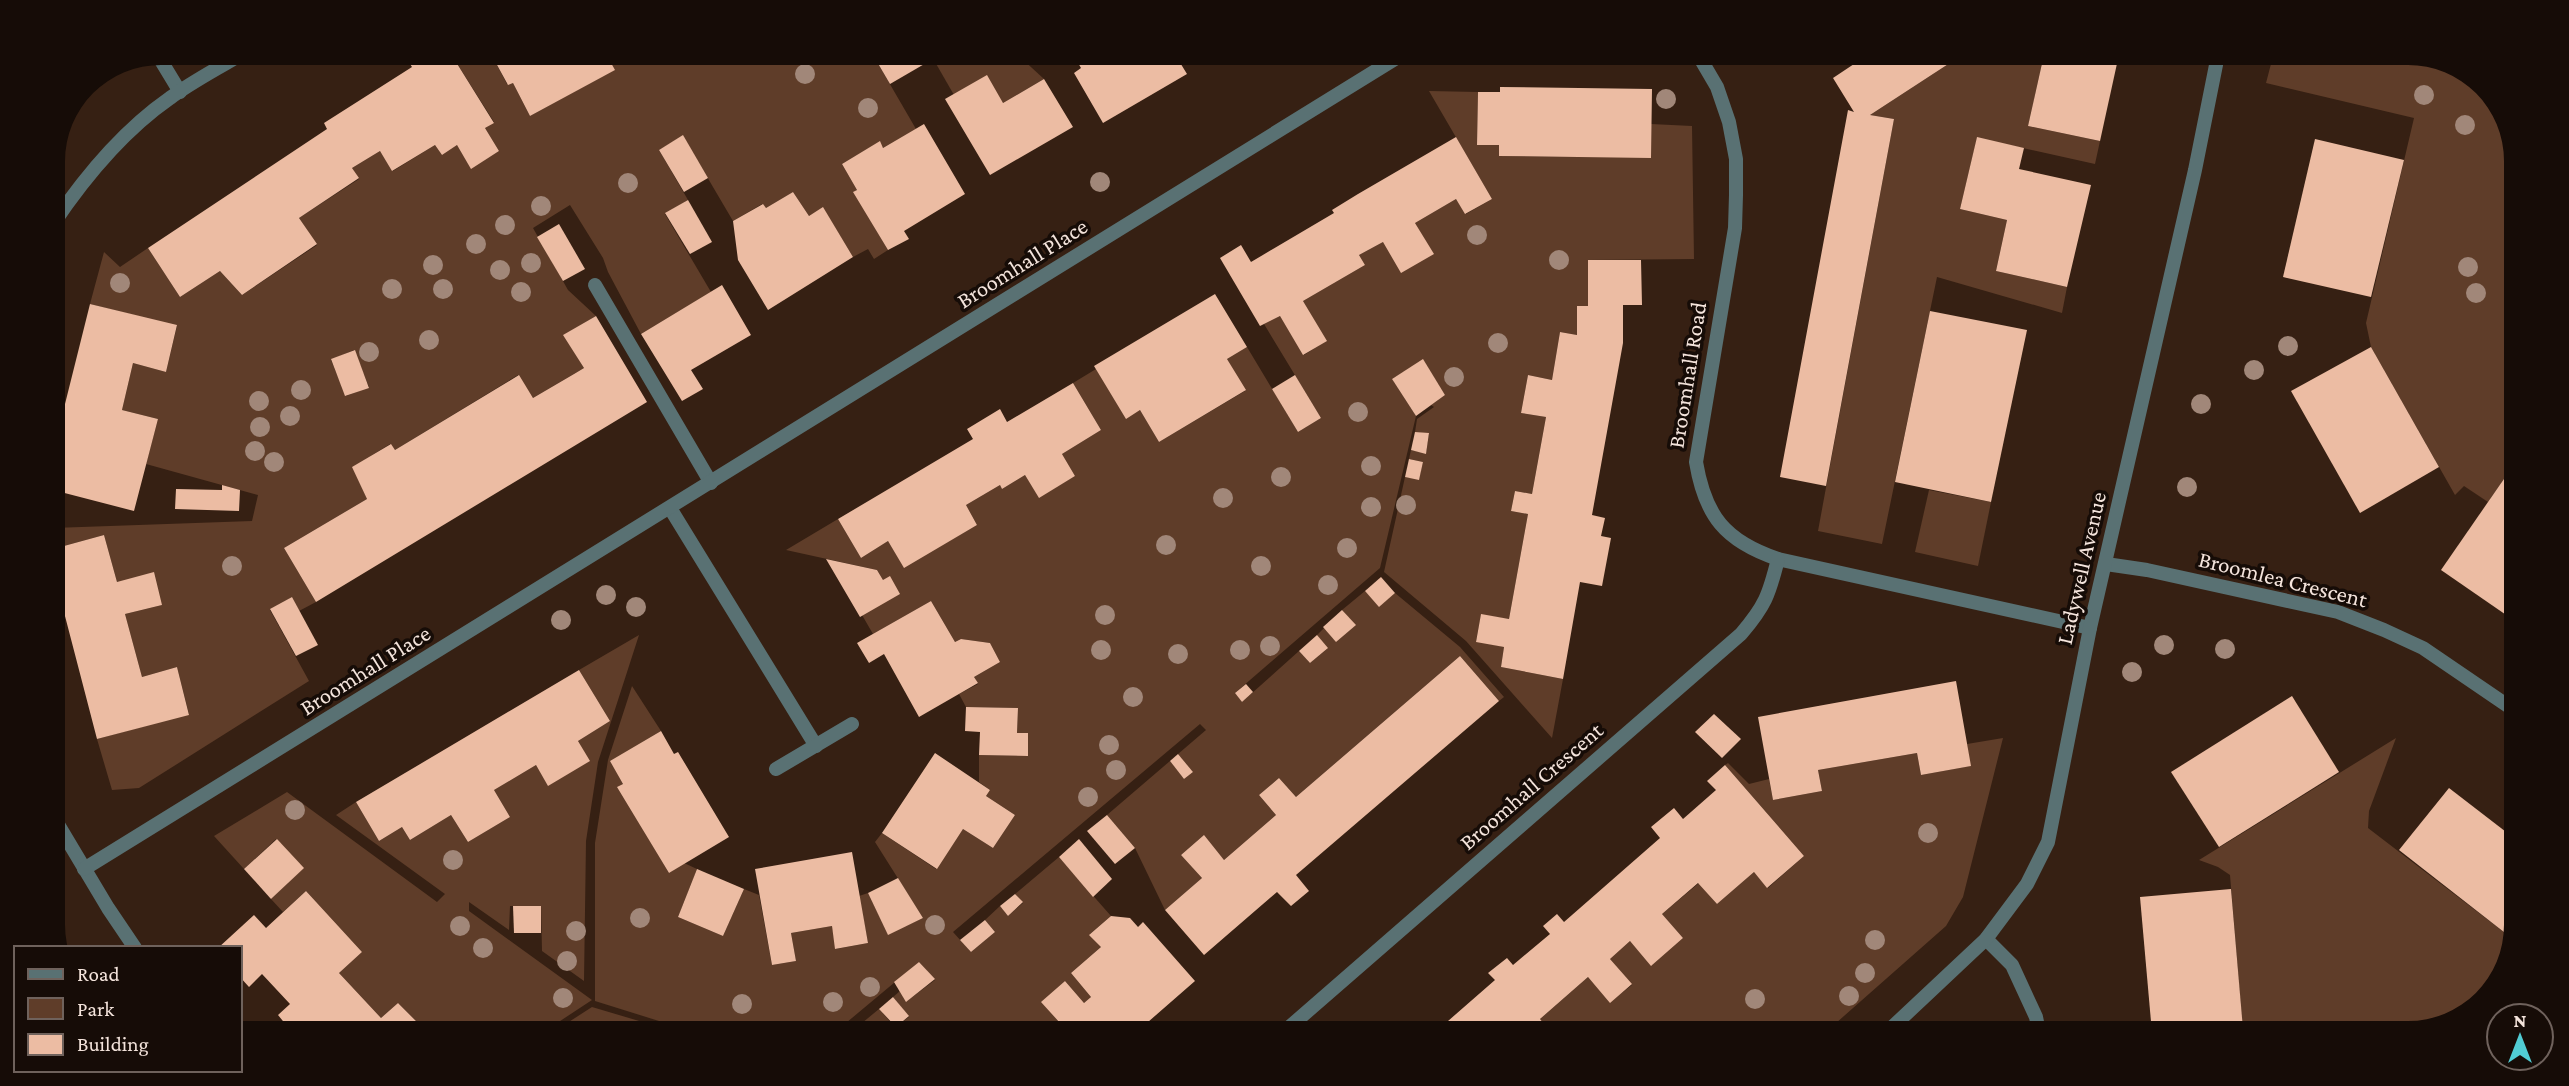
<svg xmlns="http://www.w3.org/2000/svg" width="2569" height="1086" font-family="'Crimson Pro',serif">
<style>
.green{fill:#5f3d29;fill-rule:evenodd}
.building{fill:#ecbca3}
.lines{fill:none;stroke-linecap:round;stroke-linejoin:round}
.service{stroke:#597173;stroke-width:14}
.minor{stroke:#597173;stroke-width:14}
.tree{fill:#a18779}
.labels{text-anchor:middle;stroke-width:7;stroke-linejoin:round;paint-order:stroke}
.street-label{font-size:23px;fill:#f4e4dc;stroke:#160c07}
</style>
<rect width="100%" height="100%" fill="#362013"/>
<!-- green -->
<g class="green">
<path d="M451,54H491L507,84L513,83L530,116L614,70L606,54L873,55L916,129L883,148L879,142L842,164L857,190L854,192L888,250L874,259L868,249L853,257L823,208L809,216L793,192L766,208L762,204L733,221L683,136L659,150L688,200L665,214L711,292L641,334L608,272L603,258L570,205L533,228L568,290L596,316L564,335L584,368L533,398L518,375L395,450L390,444L353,467L367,499L284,548L316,602L299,611L292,597L270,610L309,681L139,788L112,790L97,739L189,714L177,667L142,677L125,614L162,605L117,582L104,535L53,549V528L252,521L258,495L146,464L158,419L122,410L133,363L166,372L177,326L90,304L104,252L120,267L148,248L180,297L220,271L242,295L317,245L299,218L359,179L352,168L380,151L393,171L435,145L442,155L457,145L471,168L499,151L485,128L494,122ZM354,350L369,387L346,396L331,360Z"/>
<path d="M931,55L1019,56L1044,79L1003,103L954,95Z"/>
<path d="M1956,59H2043L2028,126L2100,141L2095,164L1977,138L1960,209L2007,220L1996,271L2067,287L2062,313L1937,277L1882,544L1818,531L1894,119L1870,115Z"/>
<path d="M2272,60L2450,61L2498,100L2516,154L2513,481L2506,476L2488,502L2464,486L2455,495L2371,347L2366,323L2414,118L2266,83Z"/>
<path d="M1429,91L1478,92L1477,145H1499L1500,156L1604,157L1651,124L1692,126L1694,259L1588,260V306H1577V335L1560,332L1552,380L1528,375L1521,413L1546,417L1532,494L1515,491L1511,511L1528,514L1509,619L1481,615L1476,641L1504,647L1501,667L1563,679L1552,738L1466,641L1384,572L1405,477L1419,479L1423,462L1409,459L1411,450L1426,453L1429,434L1415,432L1417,419L1434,407L1431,405L1445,395L1423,360L1392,379L1416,416L1380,568L1235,693L1242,702L1299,651L1310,663L1327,649L1317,635L1324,628L1355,625L1342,610L1365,591L1379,606L1395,593L1460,647L1504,697L1499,701L1460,656L1296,797L1279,778L1259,795L1276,815L1224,860L1203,836L1181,855L1202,878L1165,910L1135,848L1107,815L1170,761L1184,779L1193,772L1178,754L1206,730L1200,724L953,932L971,952L995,932L985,920L1000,906L1008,916L1023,903L1015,894L1059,857L1111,916L1090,934L1101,947L1071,973L1091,997L1084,1003L1065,981L1042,1002L1060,1023L1054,1029L856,1028L879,1009L895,1027L909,1017L893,997L900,991L907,1001L935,980L919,962L840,1028L561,1027L592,1007L656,1026L659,1021L595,1001V843L608,760L632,686L661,731L611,761L623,784L618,787L669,873L684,863L697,869L678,917L723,936L744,889L759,895L772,965L796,961L791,933L832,926L836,949L868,943L859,896L868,893L888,934L923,918L875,842L882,833L936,869L963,829L993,848L1015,815L986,796L990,790L979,782V755L1028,756V733H1017L1018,708L966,707L959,694L978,684L974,677L1000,662L990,643L961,639L955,642L931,601L873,634L862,615L883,580L877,570L786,550L838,519L861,558L888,541L904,567L977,525L966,505L1000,485L1002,489L1025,475L1039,497L1075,476L1062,454L1101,430L1073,383L1096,369L1126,418L1140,410L1159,442L1245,391L1227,359L1247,347L1298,432L1321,418L1264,324L1280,316L1304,355L1326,341L1303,301L1365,265L1359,255L1383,242L1433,254L1415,223L1456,199L1466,214L1492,199Z"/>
<path d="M1929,490L1991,502L1978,566L1915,552Z"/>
<path d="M639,635L598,762L586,841L584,981L542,951L541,906H510L509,930L469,902V911L592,1000L551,1027L421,1026L398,1003L381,1018L339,973L362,952L306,891L283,912L271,899L303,868L276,839L244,869L214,836L287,792L437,902L445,894L336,815L356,802L379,841L402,827L410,840L451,815L468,842L510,817L494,790L536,765L548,785L589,761L578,741L610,721L579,670Z"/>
<path d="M2003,738L1963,897L1946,926L1827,1031L1549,1030L1540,1019L1588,977L1610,1002L1632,985L1610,959L1630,941L1652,965L1683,938L1662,914L1699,883L1717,904L1754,872L1768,888L1804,856L1725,765L1728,763L1749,784L1769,779L1773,800L1822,791L1818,770L1917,753L1921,775L1970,766L1967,744Z"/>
<path d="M2396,738L2369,811L2368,828L2509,936L2508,967L2469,1015L2409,1033H2243L2230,875L2218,867L2199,860Z"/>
</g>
<!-- building -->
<g class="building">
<path d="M413,53L451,54L494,123L485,128L499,151L471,169L457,145L442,155L435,145L392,171L380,151L352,168L359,178L299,218L317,244L242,295L220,271L180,297L148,248L327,129L324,123L412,67L406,58Z"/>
<path d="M491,54H606L615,70L530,116L513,83L508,85Z"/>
<path d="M873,55H931L933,59L890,84Z"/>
<path d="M1074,56H1176L1187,74L1103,123L1074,73L1081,68Z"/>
<path d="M1863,58L1956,59L1870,115L1894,119L1826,486L1780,477L1848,110L1854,112L1833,78Z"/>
<path d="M2043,59H2118L2100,141L2028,126Z"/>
<path d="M987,75L1003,103L1044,79L1073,127L990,175L945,99Z"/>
<path d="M1500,87L1652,89L1651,158L1499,156V145H1477L1478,92H1500Z"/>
<path d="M924,124L965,194L904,231L909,239L888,250L853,192L857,190L842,164L880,141L883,148Z"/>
<path d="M683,135L708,178L684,192L659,150Z"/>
<path d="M1456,137L1492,199L1465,214L1456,199L1415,223L1434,254L1401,273L1383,242L1359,255L1365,265L1303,301L1327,341L1303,355L1280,316L1260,326L1220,258L1241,245L1251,262L1334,213L1332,210L1358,194Z"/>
<path d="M1977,137L2024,148L2019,169L2091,185L2067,287L1996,271L2007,220L1960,209Z"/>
<path d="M2315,139L2404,160L2371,297L2283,277Z"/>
<path d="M793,192L809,216L823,207L853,257L768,310L738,260L733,221L763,204L766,208Z"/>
<path d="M688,200L712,242L690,254L665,213Z"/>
<path d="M559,224L585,269L563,281L537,237Z"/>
<path d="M1588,260H1641L1642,305H1623V343L1592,515L1605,518L1601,536L1611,538L1602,586L1580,582L1563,679L1501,667L1504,647L1476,642L1481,614L1509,619L1528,514L1511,511L1515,491L1532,494L1546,417L1521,413L1528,375L1552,380L1560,332L1577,335V306H1588Z"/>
<path d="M722,285L751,335L691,370L703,389L682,401L641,334Z"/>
<path d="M1215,294L1247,347L1227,359L1246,390L1159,442L1140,410L1126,419L1094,366Z"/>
<path d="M90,304L177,325L166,372L133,363L122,410L158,419L134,511L53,490V452Z"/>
<path d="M1930,311L2027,330L1991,502L1895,482Z"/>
<path d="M596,316L647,402L316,602L284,548L367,499L352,467L391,444L395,450L519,375L533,398L574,374L584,368L563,335Z"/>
<path d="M2371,347L2439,467L2360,513L2291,391Z"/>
<path d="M355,350L369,388L345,396L331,359Z"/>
<path d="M1423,359L1445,395L1416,416L1392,379Z"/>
<path d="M1295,375L1321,418L1298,432L1272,389Z"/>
<path d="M1073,383L1101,430L1062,454L1075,476L1039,498L1025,475L1002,489L1000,485L966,505L977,525L904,568L888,541L861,558L838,519L973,439L967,429L1000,409L1007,422Z"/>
<path d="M1415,432L1429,433L1426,454L1411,450Z"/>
<path d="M1409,459L1423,462L1419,480L1405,477Z"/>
<path d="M2506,476L2513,481L2512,619L2441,570Z"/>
<path d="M222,485L240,490L239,511L175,509L176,489L222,490Z"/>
<path d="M104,535L117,582L154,572L162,605L125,614L142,677L177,667L189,715L97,739L53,570V549Z"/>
<path d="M826,559L877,570L883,580L890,576L900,594L860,617Z"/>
<path d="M1381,577L1395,593L1379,607L1365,591Z"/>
<path d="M292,597L318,645L296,656L270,609Z"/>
<path d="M931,601L955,642L961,639L990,643L1000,662L974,677L978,683L919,717L884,654L869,663L857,643Z"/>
<path d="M1342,610L1356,625L1336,642L1323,627Z"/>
<path d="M1317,635L1328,648L1310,663L1299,651Z"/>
<path d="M1460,656L1499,701L1296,875L1309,891L1291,906L1277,892L1204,955L1165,910L1202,878L1181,855L1204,835L1224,860L1276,815L1259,795L1279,778L1296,797Z"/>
<path d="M579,670L610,721L578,741L590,761L548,786L536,765L494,790L510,817L468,842L451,815L410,840L402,827L379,841L356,802Z"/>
<path d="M1956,681L1971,766L1921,775L1917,753L1818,770L1822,791L1773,800L1758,717Z"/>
<path d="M1246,684L1253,692L1242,702L1235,693Z"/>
<path d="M2292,696L2339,772L2219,847L2171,772Z"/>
<path d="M966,707L1018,708L1017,733H1028V756L979,755L980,732L965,731Z"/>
<path d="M1714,714L1741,739L1722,758L1695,732Z"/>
<path d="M661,731L674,754L678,752L729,837L669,873L617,787L623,784L610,761Z"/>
<path d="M935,753L990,790L986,796L1015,815L993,848L963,829L937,869L882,833Z"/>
<path d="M1178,754L1193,772L1184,779L1170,761Z"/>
<path d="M1725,765L1804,856L1767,888L1754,872L1717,904L1698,883L1662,914L1683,938L1651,966L1630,941L1610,959L1632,984L1610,1003L1588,977L1540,1019L1549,1030H1441L1440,1028L1495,980L1488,973L1507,958L1513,965L1550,934L1543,926L1557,914L1564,922L1660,838L1651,827L1674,808L1683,819L1716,790L1707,781Z"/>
<path d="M2449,788L2510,835L2509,936L2399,850Z"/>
<path d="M1107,815L1135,848L1115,864L1087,831Z"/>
<path d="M277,839L304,868L271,899L244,869Z"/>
<path d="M1079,839L1112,879L1093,897L1059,857Z"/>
<path d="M852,852L868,943L835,949L832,926L791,933L796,961L772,965L755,869Z"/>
<path d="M697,869L744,889L723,936L678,917Z"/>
<path d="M898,878L923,918L888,935L868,893Z"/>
<path d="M2231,889L2243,1029L2199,1033H2152L2140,897Z"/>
<path d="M306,891L362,952L339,973L381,1018L398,1003L421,1026H309L305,1022L301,1026H287L278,1015L290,1004L262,974L249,987L240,977V948H218L254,915L266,928Z"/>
<path d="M1015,894L1023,902L1008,916L1000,906Z"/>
<path d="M513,906H541V933H514Z"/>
<path d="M1111,916L1130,918L1138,927L1143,922L1195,981L1140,1029H1054L1060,1023L1041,1002L1065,981L1084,1003L1091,997L1071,973L1101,947L1089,935Z"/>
<path d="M985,920L995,932L971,952L960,940Z"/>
<path d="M919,962L935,979L906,1002L894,982Z"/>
<path d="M893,997L909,1016L896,1027L879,1009Z"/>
</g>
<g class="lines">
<!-- service -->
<path class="service" d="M595,285L711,483"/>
<!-- minor -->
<g class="minor">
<path d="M157,54L180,92"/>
<path d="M1700,58L1717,87L1729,122L1736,159V195L1735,228L1696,462C1705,516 1725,541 1778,559L2090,628"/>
<path d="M53,224C84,178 124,130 170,98C193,81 219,68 243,53"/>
<path d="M670,508L816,746"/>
<path d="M2106,564L2147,570L2338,612L2384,630L2423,648L2511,708"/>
<path d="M776,769L852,724"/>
<path d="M53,816L108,908L135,948"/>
<path d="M84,869L1398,57"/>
<path d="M1986,939L2012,965L2036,1017L2039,1032"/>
<path d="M1286,1030L1741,634C1765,606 1769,595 1778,559"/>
<path d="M1887,1032L1986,939L2027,884L2048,842L2090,628L2195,170L2217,60"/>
</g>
</g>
<!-- trees -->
<g class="tree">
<circle cx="805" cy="74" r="10"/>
<circle cx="2424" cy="95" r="10"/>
<circle cx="1666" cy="99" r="10"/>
<circle cx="868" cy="108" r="10"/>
<circle cx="2465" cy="125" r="10"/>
<circle cx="1100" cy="182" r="10"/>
<circle cx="628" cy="183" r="10"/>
<circle cx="541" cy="206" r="10"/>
<circle cx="505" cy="225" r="10"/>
<circle cx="1477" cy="235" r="10"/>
<circle cx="476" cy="244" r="10"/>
<circle cx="1559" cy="260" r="10"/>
<circle cx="531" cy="263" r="10"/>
<circle cx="433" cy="265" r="10"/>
<circle cx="2468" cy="267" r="10"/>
<circle cx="500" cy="270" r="10"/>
<circle cx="120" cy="283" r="10"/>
<circle cx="392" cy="289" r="10"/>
<circle cx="443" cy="289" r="10"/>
<circle cx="521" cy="292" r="10"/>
<circle cx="2476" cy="293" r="10"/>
<circle cx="429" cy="340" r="10"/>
<circle cx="1498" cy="343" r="10"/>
<circle cx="2288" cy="346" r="10"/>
<circle cx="369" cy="352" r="10"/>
<circle cx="2254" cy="370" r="10"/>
<circle cx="1454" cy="377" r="10"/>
<circle cx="301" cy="390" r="10"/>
<circle cx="259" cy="401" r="10"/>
<circle cx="2201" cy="404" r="10"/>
<circle cx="1358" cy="412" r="10"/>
<circle cx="290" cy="416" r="10"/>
<circle cx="260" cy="427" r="10"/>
<circle cx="255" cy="451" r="10"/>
<circle cx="274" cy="462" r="10"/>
<circle cx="1371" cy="466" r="10"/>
<circle cx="1281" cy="477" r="10"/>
<circle cx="2187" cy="487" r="10"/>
<circle cx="1223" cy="498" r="10"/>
<circle cx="1406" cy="505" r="10"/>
<circle cx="1371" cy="507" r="10"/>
<circle cx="1166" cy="545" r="10"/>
<circle cx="1347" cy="548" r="10"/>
<circle cx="232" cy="566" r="10"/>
<circle cx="1261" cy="566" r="10"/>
<circle cx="1328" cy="585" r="10"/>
<circle cx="606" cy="595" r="10"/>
<circle cx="636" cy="607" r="10"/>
<circle cx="1105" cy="615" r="10"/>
<circle cx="561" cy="620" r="10"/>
<circle cx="2164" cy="645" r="10"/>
<circle cx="1270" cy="646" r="10"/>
<circle cx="2225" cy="649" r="10"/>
<circle cx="1101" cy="650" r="10"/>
<circle cx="1240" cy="650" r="10"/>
<circle cx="1178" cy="654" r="10"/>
<circle cx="2132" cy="672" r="10"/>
<circle cx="1133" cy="697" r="10"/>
<circle cx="1109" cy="745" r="10"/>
<circle cx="1116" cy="770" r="10"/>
<circle cx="1088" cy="797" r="10"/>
<circle cx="295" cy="810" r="10"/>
<circle cx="1928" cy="833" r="10"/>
<circle cx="453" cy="860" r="10"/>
<circle cx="640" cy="918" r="10"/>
<circle cx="935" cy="925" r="10"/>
<circle cx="460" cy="926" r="10"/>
<circle cx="576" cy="931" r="10"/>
<circle cx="1875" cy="940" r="10"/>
<circle cx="483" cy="948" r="10"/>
<circle cx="567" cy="961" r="10"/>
<circle cx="1865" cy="973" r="10"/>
<circle cx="870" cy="987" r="10"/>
<circle cx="1849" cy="996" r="10"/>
<circle cx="563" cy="998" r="10"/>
<circle cx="1755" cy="999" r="10"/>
<circle cx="833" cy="1002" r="10"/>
<circle cx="742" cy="1004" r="10"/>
</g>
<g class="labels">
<!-- street labels -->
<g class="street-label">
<text transform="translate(1022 263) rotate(-32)" y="8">Broomhall Place</text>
<text transform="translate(1687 375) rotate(-81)" y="8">Broomhall Road</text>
<text transform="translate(2081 568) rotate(-77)" y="8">Ladywell Avenue</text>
<text transform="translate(2283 579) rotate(14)" y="8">Broomlea Crescent</text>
<text transform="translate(365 670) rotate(-32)" y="8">Broomhall Place</text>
<text transform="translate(1531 786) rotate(-41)" y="8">Broomhall Crescent</text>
</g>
</g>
<!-- crop -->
<path d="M0 0H2569V1086H0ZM161 65H2408A96 96 0 0 1 2504 161V925A96 96 0 0 1 2408 1021H161A96 96 0 0 1 65 925V161A96 96 0 0 1 161 65Z" fill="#160c07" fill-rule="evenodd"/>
<!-- legend -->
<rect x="14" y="946" width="228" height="126" fill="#160c07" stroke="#6f625c" stroke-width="2"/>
<rect x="28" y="969" width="35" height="10" fill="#597173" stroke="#6f625c" stroke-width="2"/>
<text x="77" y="981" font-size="21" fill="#f4e4dc">Road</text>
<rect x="28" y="998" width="35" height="21" fill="#5f3d29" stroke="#6f625c" stroke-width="2"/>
<text x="77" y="1016" font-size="21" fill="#f4e4dc">Park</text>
<rect x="28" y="1034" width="35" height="21" fill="#ecbca3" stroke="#6f625c" stroke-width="2"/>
<text x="77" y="1051" font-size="21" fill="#f4e4dc">Building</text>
<!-- north arrow -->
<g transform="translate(2520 1037)"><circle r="33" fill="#160c07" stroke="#6f625c" stroke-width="2"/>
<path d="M0-5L12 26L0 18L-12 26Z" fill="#51ccd3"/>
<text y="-10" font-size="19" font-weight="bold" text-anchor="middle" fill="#f4e4dc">N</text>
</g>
</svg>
